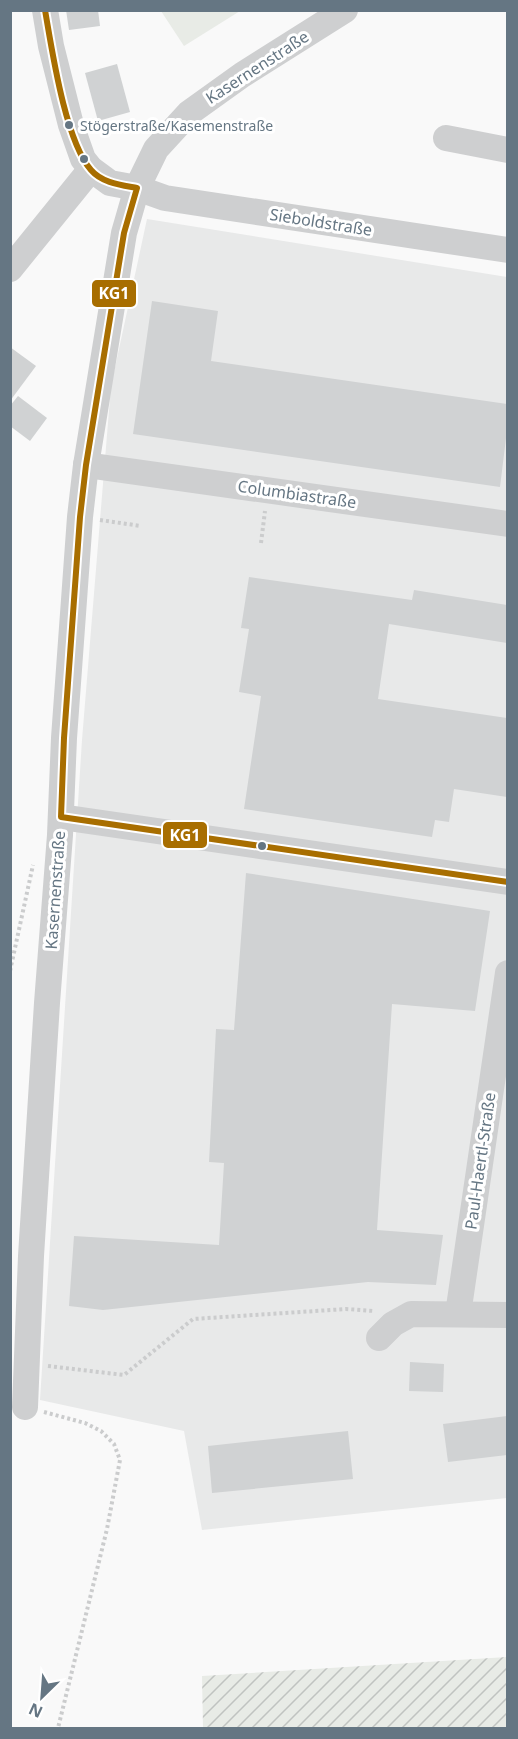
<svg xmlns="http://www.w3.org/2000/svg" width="518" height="1739" font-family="'Noto Sans',sans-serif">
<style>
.built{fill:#e8e9e9}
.green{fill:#e8ebe6}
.garden{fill:url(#garden-furrows)}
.building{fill:#d0d2d3}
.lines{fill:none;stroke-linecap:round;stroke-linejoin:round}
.path{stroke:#cbcccd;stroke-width:4;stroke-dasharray:3 3;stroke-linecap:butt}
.minor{stroke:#cecfd0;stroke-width:26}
.bus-1-casing{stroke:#fff;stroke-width:10}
.bus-1{stroke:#a86e00;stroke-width:6}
.bus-dot{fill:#657683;stroke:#fff;stroke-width:2}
.labels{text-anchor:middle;stroke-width:6;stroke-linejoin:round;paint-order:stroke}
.bus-label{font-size:14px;fill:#657683;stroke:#fff;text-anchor:start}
.street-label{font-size:16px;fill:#657683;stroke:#fff}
.line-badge{stroke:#fff;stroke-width:2}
.badge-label{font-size:16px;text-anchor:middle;font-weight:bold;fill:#fff}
</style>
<defs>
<pattern id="garden-furrows" width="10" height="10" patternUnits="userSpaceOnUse" patternTransform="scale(1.5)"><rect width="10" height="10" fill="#e8ebe6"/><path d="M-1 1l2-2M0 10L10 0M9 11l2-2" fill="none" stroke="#c0c3c0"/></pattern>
</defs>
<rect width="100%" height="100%" fill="#f9f9f9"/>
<!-- built -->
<path class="built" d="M147,219L507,277V1498L202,1530L184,1431L40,1400L82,740L111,386Z"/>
<!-- green -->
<path class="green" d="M161,11H240L184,46Z"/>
<!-- garden -->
<path class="garden" d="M507,1657V1728H203L202,1676Z"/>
<!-- building -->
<g class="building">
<path d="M66,10H98L100,26L69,30Z"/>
<path d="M117,64L130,112L98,121L85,73Z"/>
<path d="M152,301L218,311L211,361L507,404V430L500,487L133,434Z"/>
<path d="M10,347L36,366L10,401Z"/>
<path d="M18,396L47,418L30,441L10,426V406Z"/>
<path d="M249,577L412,600L414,590L507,605V643L389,624L378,699L507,718V797L454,789L449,822L435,820L432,837L244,809L261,696L239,692L249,629L241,628Z"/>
<path d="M246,873L490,911L475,1011L392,1004L377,1230L443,1235L436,1285L368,1282L103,1310L69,1306L74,1236L219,1245L224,1163L209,1162L216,1029L234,1030Z"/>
<path d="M410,1362L444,1364L443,1392L409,1391Z"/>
<path d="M507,1416V1455L448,1462L443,1424Z"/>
<path d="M348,1431L353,1479L212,1493L208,1446Z"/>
</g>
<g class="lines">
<!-- path -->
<g class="path">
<path d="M100,520L141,526"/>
<path d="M261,543L265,511"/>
<path d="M10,971L33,865"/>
<path d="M48,1366L124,1375L193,1319L346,1309L374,1311"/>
<path d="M44,1412L85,1423L101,1431L114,1444L120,1460L107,1529L58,1728"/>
</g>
<!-- minor -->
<g class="minor">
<path d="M45,10L51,46L71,125L83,159L91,169L110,183L137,188L165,198L508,250"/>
<path d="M446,138L508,150"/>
<path d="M10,269L91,169"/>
<path d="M86,465L508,524"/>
<path d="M61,817L508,882"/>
<path d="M458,1314L508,973"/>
<path d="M379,1338L393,1324L411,1314L508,1315"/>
<path d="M25,1407L31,1256L47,1003L60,835L64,738L80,517L86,465L124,233L137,188L156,149L189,113L242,75L345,10"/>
</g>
<defs>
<path id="bus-1" d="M45,10C52,50 65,140 91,170C102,183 121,185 137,188L124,233L86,465L80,517L64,738L61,817L508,882"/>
</defs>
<!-- bus-1 casing -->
<use href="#bus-1" class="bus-1-casing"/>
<!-- bus-1 -->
<use href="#bus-1" class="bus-1"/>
</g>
<!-- markers -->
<g class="bus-dot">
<circle cx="69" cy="125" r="5"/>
<circle cx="84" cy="159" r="5"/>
<circle cx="262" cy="846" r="5"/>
</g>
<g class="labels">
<!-- bus labels -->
<g class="bus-label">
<text x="80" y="131">Stögerstraße/Kasemenstraße</text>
</g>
<!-- street labels -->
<g class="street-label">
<text transform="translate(257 67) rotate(-33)" y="6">Kasernenstraße</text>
<text transform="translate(321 222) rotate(9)" y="6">Sieboldstraße</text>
<text transform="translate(297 494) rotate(8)" y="6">Columbiastraße</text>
<text transform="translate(55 890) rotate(-86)" y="6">Kasernenstraße</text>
<text transform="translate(480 1161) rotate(-82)" y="6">Paul-Haertl-Straße</text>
</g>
</g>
<g class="line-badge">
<rect x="91" y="279" width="46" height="29" rx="6" fill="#a86e00"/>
<rect x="162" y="821" width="46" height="28" rx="6" fill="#a86e00"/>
</g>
<g class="badge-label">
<text x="114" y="299">KG1</text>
<text x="185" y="841">KG1</text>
</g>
<!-- border -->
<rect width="518" height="1739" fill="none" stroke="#657683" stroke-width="24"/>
<!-- north arrow -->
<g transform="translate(42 1697) rotate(205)" stroke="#ffffff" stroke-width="4.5" paint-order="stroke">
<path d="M0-4.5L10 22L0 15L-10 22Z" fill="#657683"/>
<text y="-9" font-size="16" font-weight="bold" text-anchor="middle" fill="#657683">N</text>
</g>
</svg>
